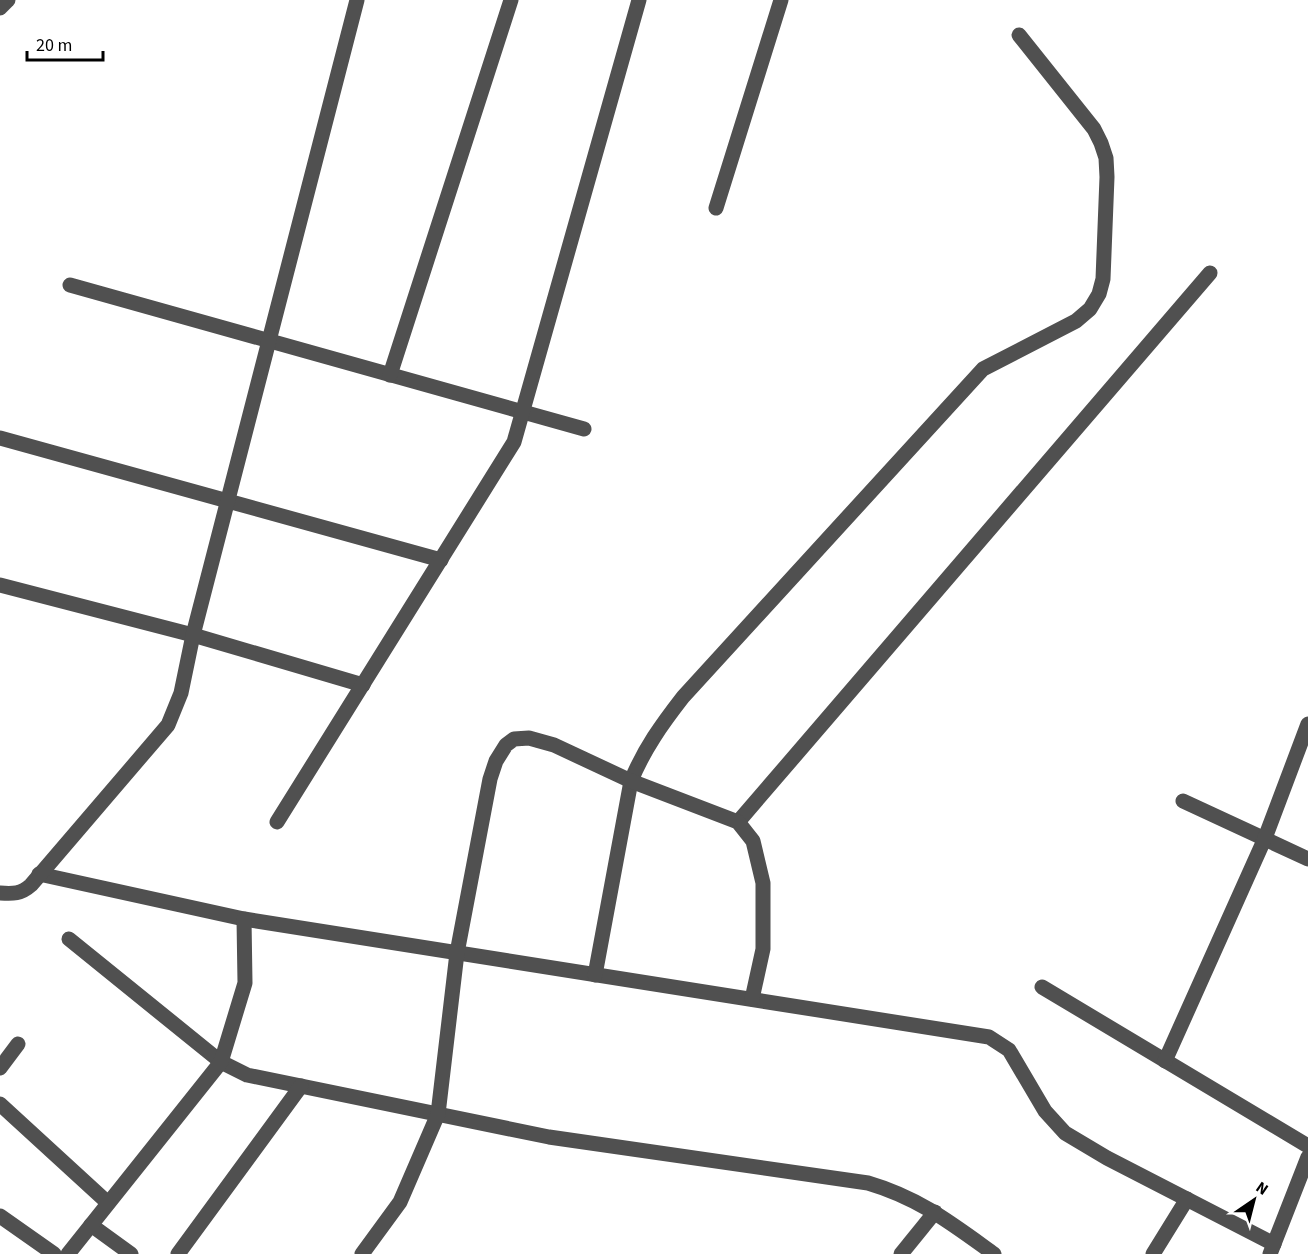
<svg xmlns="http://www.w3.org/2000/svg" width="1308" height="1254" font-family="'Source Sans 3',sans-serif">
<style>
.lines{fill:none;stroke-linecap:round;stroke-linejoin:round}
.minor{stroke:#505050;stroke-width:15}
</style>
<rect width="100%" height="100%" fill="#fff"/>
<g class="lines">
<!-- minor -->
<g class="minor">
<path d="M0,8L8,0"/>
<path d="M716,208L781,0"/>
<path d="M70,285L584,429"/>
<path d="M390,375L511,0"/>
<path d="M0,438L441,560"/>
<path d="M0,585L193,635L363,685"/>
<path d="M1183,801L1308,859"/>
<path d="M277,822L514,442L639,0"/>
<path d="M738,822L1210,273"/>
<path d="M39,874L244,919L989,1037L1009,1050L1045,1111L1065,1133L1107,1158L1274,1244"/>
<path d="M0,893C13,894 21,894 31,885L168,725L181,693L193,635L357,0"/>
<path d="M69,939L221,1062L247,1075L549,1137L868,1183C919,1198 951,1223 994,1254"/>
<path d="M595,975L631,781C644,749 662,724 683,697L983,369L1076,321L1090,309L1099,294L1103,279L1107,177L1106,158L1101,143L1094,129L1019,35"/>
<path d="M1042,987L1308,1146"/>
<path d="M1165,1061L1265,838L1308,724"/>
<path d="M0,1068L18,1044"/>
<path d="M0,1104L108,1203"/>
<path d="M0,1216L54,1254"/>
<path d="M91,1225L131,1254"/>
<path d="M68,1254L221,1062L245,983L244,919"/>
<path d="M178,1254L301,1086"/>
<path d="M362,1254L400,1202L438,1114L457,953L490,779L496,761L506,745L514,739L529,738L554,745L631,781L738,822L753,841L763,883V949L752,999"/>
<path d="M901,1254L935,1212"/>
<path d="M1153,1254L1187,1199"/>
<path d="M1270,1254L1308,1157"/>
</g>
</g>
<!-- north arrow -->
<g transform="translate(1254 1200) rotate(35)" stroke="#ffffff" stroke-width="4.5" paint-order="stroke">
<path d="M0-4.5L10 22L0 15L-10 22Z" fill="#000000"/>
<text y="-9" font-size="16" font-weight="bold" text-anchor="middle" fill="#000000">N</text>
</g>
<!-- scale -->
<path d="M27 51v9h76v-9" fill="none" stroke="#000000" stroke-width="3"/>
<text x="36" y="51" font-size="18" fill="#000000" stroke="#ffffff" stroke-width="4.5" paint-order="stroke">20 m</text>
</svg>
